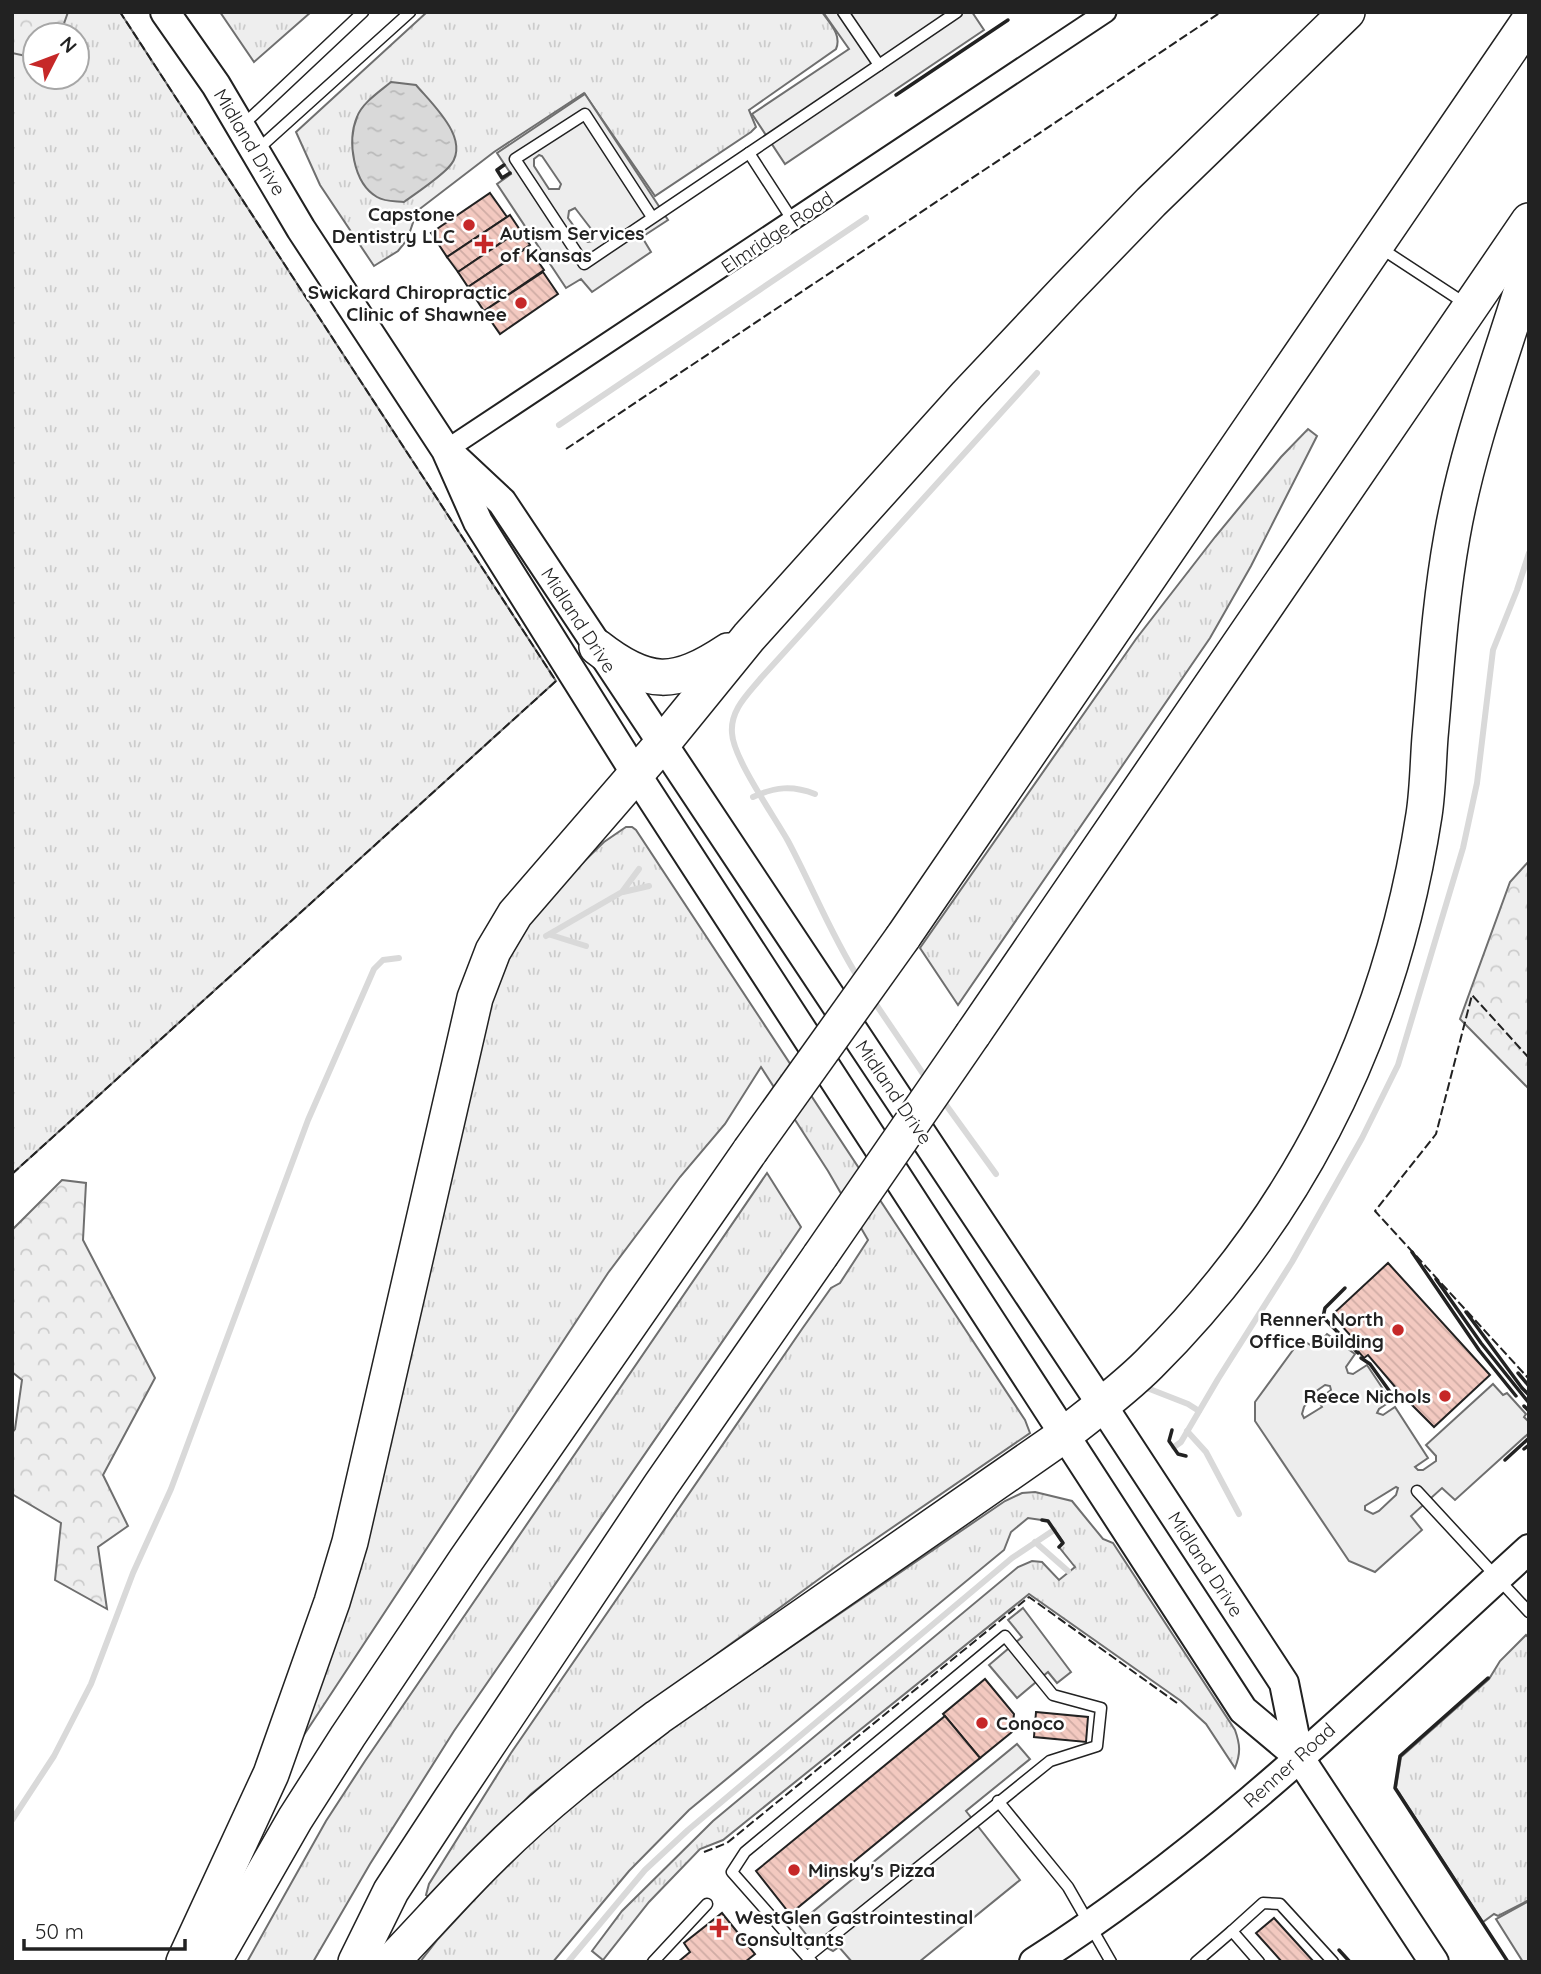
<svg xmlns="http://www.w3.org/2000/svg" width="1541" height="1974" font-family="Quicksand,sans-serif">
<style>
.grass{fill:url(#grass-tufts);stroke:#6f6f6f;stroke-width:2;fill-rule:evenodd}
.forest{fill:url(#forest-crowns);stroke:#6f6f6f;stroke-width:2}
.parking{fill:#ededed;stroke:#6f6f6f;stroke-width:2;fill-rule:evenodd}
.water{fill:url(#water-ripples);stroke:#6f6f6f;stroke-width:2}
.lines{fill:none;stroke-linecap:round;stroke-linejoin:round}
.stream{stroke:#d9d9d9;stroke-width:6}
.building{fill:url(#building-back-hatch);stroke:#222;stroke-width:2}
.lane-casing{stroke:#222;stroke-width:13}
.street-casing{stroke:#222;stroke-width:23}
.secondary-casing{stroke:#222;stroke-width:32}
.highway-casing{stroke:#222;stroke-width:38}
.lane{stroke:#fff;stroke-width:10}
.street{stroke:#fff;stroke-width:19}
.secondary{stroke:#fff;stroke-width:28}
.highway{stroke:#fff;stroke-width:35}
.highway-bridge-casing{stroke:#222;stroke-width:38;stroke-linecap:butt}
.highway-bridge{stroke:#fff;stroke-width:35}
.fence{stroke:#222;stroke-width:2;stroke-dasharray:9 3.5;stroke-linecap:butt}
.wall{stroke:#222;stroke-width:3.5}
.poi-dot{fill:#c62828;stroke:#fff;stroke-width:2.5}
.labels{text-anchor:middle;stroke-width:5;stroke-linejoin:round;paint-order:stroke}
.street-label{font-size:19px;fill:#222;stroke:#fff}
.poi-label{font-size:19px;font-weight:bold;fill:#222;stroke:#fff;text-anchor:end}
</style>
<defs>
<pattern id="grass-tufts" width="24" height="20" patternUnits="userSpaceOnUse" patternTransform="scale(1.75)"><rect width="24" height="20" fill="#eee"/><path d="M3 7l-1-3M5 7V3M7 7l1-3M15 17l-1-3M17 17v-4M19 17l1-3" fill="none" stroke="#ccc"/></pattern>
<pattern id="forest-crowns" width="20" height="18" patternUnits="userSpaceOnUse" patternTransform="scale(1.75)"><rect width="20" height="18" fill="#eee"/><path d="M2 6a3 3 0 1 1 6 0M12 15a3 3 0 1 1 6 0" fill="none" stroke="#ccc"/></pattern>
<pattern id="water-ripples" width="26" height="14" patternUnits="userSpaceOnUse" patternTransform="scale(1.75)"><rect width="26" height="14" fill="#d9d9d9"/><path d="M2 4q2-2 4 0t4 0M15 11q2-2 4 0t4 0" fill="none" stroke="#bababa"/></pattern>
<pattern id="building-back-hatch" width="6" height="6" patternUnits="userSpaceOnUse" patternTransform="scale(1.75)"><rect width="6" height="6" fill="#f3c9c0"/><path d="M-1 5l2 2M0 0l6 6M5-1l2 2" fill="none" stroke="#d0aca5"/></pattern>
</defs>
<rect width="100%" height="100%" fill="#fff"/>
<!-- grass -->
<g class="grass">
<path d="M12,12H120L556,681L12,1174ZM35,35H77V77H35Z"/>
<path d="M220,12H311L254,62Z"/>
<path d="M427,12H822C830,24 842,35 836,49L749,110L756,127L751,132L655,196L584,93L494,152L417,211L407,240L398,251L374,266L320,185L296,132Z"/>
<path d="M1308,429L1317,436L1251,566L1210,638L958,1005L920,948L1136,639L1215,537L1281,457Z"/>
<path d="M626,827H632L636,830L1025,1420L1030,1433L845,1560L594,1744L531,1794L431,1898L426,1895L429,1884L511,1753L802,1329L831,1288L840,1283L868,1240L828,1171L761,1067L725,1124L680,1177L608,1273L298,1744L495,989L508,957L523,929L571,874L604,842Z"/>
<path d="M767,1173L801,1227L782,1255L454,1731L370,1864L313,1962H247L326,1821L365,1761Z"/>
<path d="M1035,1492L1072,1501L1103,1539L1113,1543L1235,1730C1240,1744 1241,1753 1235,1768L1206,1724L1181,1701L1029,1594L723,1840L700,1849L649,1902L603,1960L592,1951L622,1911L713,1821L1018,1567L1032,1561L1042,1562L1059,1580L1075,1567L1059,1547L1063,1542L1048,1521L1028,1518L1011,1532L1004,1550L689,1810L629,1871L553,1962H420L438,1939L509,1862L546,1825L651,1742L1005,1501L1022,1493Z"/>
<path d="M1526,1635L1529,1638V1900L1498,1916L1494,1914L1483,1922L1396,1788L1401,1757L1489,1679L1500,1661Z"/>
</g>
<!-- forest -->
<g class="forest">
<path d="M12,12H68L60,35H35V58L12,53Z"/>
<path d="M1529,861V1089L1460,1019L1510,882Z"/>
<path d="M62,1180L86,1183L83,1240L155,1378L103,1475L128,1526L98,1547L107,1609L55,1580L61,1523L12,1494V1433L15,1429L22,1380L12,1372V1230Z"/>
</g>
<!-- parking -->
<g class="parking">
<path d="M823,12H972L984,30L785,164L752,114L849,49Z"/>
<path d="M585,94L668,220L642,237L651,252L592,292L581,279L566,288L497,184L511,174L497,153ZM539,155L542,156L561,184L559,189H549L534,166V159ZM575,208L595,234L594,241L588,242L584,240L568,218L569,211Z"/>
<path d="M1327,1334L1355,1354L1346,1367L1348,1373L1353,1374L1367,1365L1391,1401L1379,1409L1377,1413L1383,1415L1395,1407L1428,1458L1415,1467L1418,1470H1423L1436,1461V1456L1426,1445L1493,1384L1503,1395L1507,1393L1526,1414L1524,1417L1529,1422V1433L1455,1500L1442,1488L1411,1516L1422,1530L1375,1572L1349,1561L1255,1421V1402L1301,1339L1315,1348ZM1325,1385L1330,1386L1331,1390L1318,1400L1322,1407L1304,1418L1302,1414L1304,1407L1315,1392ZM1396,1487L1398,1488L1396,1495L1379,1511L1373,1514L1365,1510V1506Z"/>
<path d="M1023,1608L1071,1672L1057,1683L1048,1672L1017,1698L989,1665L1022,1637L1008,1620Z"/>
<path d="M1017,1744L1030,1759L966,1811L1020,1880L919,1962H852L839,1947L833,1951L809,1938L798,1924Z"/>
<path d="M1529,1901V1962H1523L1496,1919Z"/>
</g>
<!-- water -->
<path class="water" d="M391,82L416,85C433,105 474,142 448,168C435,181 419,191 404,202C395,201 385,202 377,197C353,183 347,141 357,117C362,103 379,92 391,82Z"/>
<g class="lines">
<!-- stream -->
<g class="stream">
<path d="M559,425L866,218"/>
<path d="M753,797C775,787 792,785 815,794"/>
<path d="M623,892L649,886"/>
<path d="M551,935L586,946"/>
<path d="M546,936L622,892L639,869"/>
<path d="M859,979C831,935 813,888 788,841C774,816 733,758 732,733C730,710 748,694 761,678L1037,373"/>
<path d="M873,1000L928,1081"/>
<path d="M941,1098L996,1174"/>
<path d="M1142,1386L1188,1404L1199,1411"/>
<path d="M1187,1431L1206,1452L1239,1514"/>
<path d="M1174,1447L1181,1442L1218,1379L1292,1262L1362,1138L1398,1065L1463,848L1477,783L1493,650L1517,590L1529,553"/>
<path d="M1035,1542L1068,1571"/>
<path d="M12,1820L54,1756L91,1684L133,1573L171,1489L308,1120L374,969L383,960L399,958"/>
<path d="M568,1962L645,1870L688,1830L1012,1558L1054,1530"/>
</g>
</g>
<!-- building -->
<g class="building">
<path d="M490,193L507,217L447,257L431,233Z"/>
<path d="M510,215L520,230L458,272L447,257Z"/>
<path d="M520,230L530,245L468,287L458,272Z"/>
<path d="M528,247L544,270L484,311L468,287Z"/>
<path d="M543,272L558,294L500,334L484,311Z"/>
<path d="M1388,1263L1490,1375L1434,1427L1402,1395L1368,1355L1364,1358L1356,1349L1360,1346L1332,1315Z"/>
<path d="M985,1679L1014,1714L1012,1732L980,1758L943,1714Z"/>
<path d="M1036,1712L1088,1717L1086,1742L1034,1737Z"/>
<path d="M945,1716L980,1758L790,1914L756,1871Z"/>
<path d="M722,1913L755,1954L745,1962H678L690,1952L684,1943Z"/>
<path d="M1274,1918L1314,1962H1282L1256,1933Z"/>
</g>
<g class="lines">
<defs>
<g id="lane">
<path d="M879,65L957,12"/>
<path d="M244,124L363,12"/>
<path d="M257,150L410,12"/>
<path d="M652,217L585,114L515,159L584,264L749,153"/>
<path d="M793,221L749,153L879,65L843,12"/>
<path d="M1382,249L1466,304"/>
<path d="M1417,1491L1529,1612"/>
<path d="M998,1801L1068,1887L1111,1962"/>
<path d="M1232,1931L1263,1903L1280,1904L1333,1962"/>
<path d="M807,1957L1050,1761L1097,1746L1101,1708L1053,1695L1005,1636L745,1852L732,1872L807,1957L812,1962"/>
<path d="M653,1962L707,1904"/>
<path d="M1196,1962L1232,1931L1259,1962"/>
</g>
<path id="street" d="M446,450L1106,12"/>
<g id="secondary">
<path d="M165,12L216,85L301,229L446,450L478,522L636,774L1243,1710L1299,1757L1434,1962"/>
<path d="M456,459L502,502L1102,1405L1284,1683L1299,1757"/>
<path d="M1034,1962C1216,1846 1371,1693 1529,1549"/>
</g>
<g id="highway">
<path d="M597,647C648,687 675,686 728,651"/>
<path d="M903,937L1529,21"/>
<path d="M973,1034L1529,221"/>
<path d="M184,1962L271,1774L332,1602L350,1542L475,998L493,951L515,914L662,744L749,637L967,395L1066,290L1151,202L1347,12"/>
<path d="M213,1962L295,1819L348,1736L466,1560L750,1151"/>
<path d="M356,1962L391,1891L450,1801L661,1485L820,1256"/>
<path d="M391,1962C425,1927 457,1890 492,1856C543,1805 600,1761 658,1717L1064,1435C1093,1412 1123,1390 1149,1364C1303,1211 1391,1028 1424,815C1428,789 1428,763 1430,737C1436,670 1440,603 1452,536C1468,444 1502,356 1529,267"/>
</g>
</defs>
<!-- lane casing -->
<use href="#lane" class="lane-casing"/>
<!-- street casing -->
<use href="#street" class="street-casing"/>
<!-- secondary casing -->
<use href="#secondary" class="secondary-casing"/>
<!-- highway casing -->
<use href="#highway" class="highway-casing"/>
<!-- lane -->
<use href="#lane" class="lane"/>
<!-- street -->
<use href="#street" class="street"/>
<!-- secondary -->
<use href="#secondary" class="secondary"/>
<!-- highway -->
<use href="#highway" class="highway"/>
<defs>
<g id="highway-bridge">
<path d="M750,1151L903,937"/>
<path d="M820,1256L973,1034"/>
</g>
</defs>
<!-- highway-bridge casing -->
<use href="#highway-bridge" class="highway-bridge-casing"/>
<!-- highway-bridge -->
<use href="#highway-bridge" class="highway-bridge"/>
<!-- fence -->
<g class="fence">
<path d="M566,449L1221,12"/>
<path d="M1529,1058L1472,995L1436,1134L1375,1211L1529,1379"/>
<path d="M12,1174L556,681L120,12"/>
<path d="M704,1852L727,1843L1029,1597L1177,1703"/>
</g>
<!-- wall -->
<g class="wall">
<path d="M896,95L1008,20"/>
<path d="M504,165L497,170L502,178L510,173"/>
<path d="M1412,1252L1479,1350L1516,1396"/>
<path d="M1436,1279L1481,1343L1529,1403"/>
<path d="M1345,1288L1325,1308L1323,1317L1358,1353"/>
<path d="M1466,1312L1522,1388L1529,1395"/>
<path d="M1361,1358L1370,1364L1393,1396"/>
<path d="M1518,1373L1529,1386"/>
<path d="M1524,1406L1529,1411"/>
<path d="M1172,1430L1169,1441L1178,1454L1186,1456"/>
<path d="M1524,1449L1529,1445"/>
<path d="M1505,1460L1529,1438"/>
<path d="M1042,1520L1048,1521L1063,1543L1059,1547"/>
<path d="M1488,1678L1400,1756L1395,1788L1508,1962"/>
<path d="M1339,1950L1350,1962"/>
</g>
</g>
<!-- markers -->
<g class="poi-dot">
<circle cx="469" cy="225" r="7"/>
<path d="M480.5 233.5h7v7h7v7h-7v7h-7v-7h-7v-7h7z"/>
<circle cx="521" cy="303" r="7"/>
<circle cx="1398" cy="1330" r="7"/>
<circle cx="1445" cy="1396" r="7"/>
<circle cx="982" cy="1723" r="7"/>
<circle cx="794" cy="1870" r="7"/>
<path d="M715.5 1917.5h7v7h7v7h-7v7h-7v-7h-7v-7h7z"/>
</g>
<g class="labels">
<!-- street labels -->
<g class="street-label">
<text transform="translate(250 142) rotate(59)" y="7">Midland Drive</text>
<text transform="translate(777 232) rotate(-34)" y="7">Elmridge Road</text>
<text transform="translate(579 620) rotate(57)" y="7">Midland Drive</text>
<text transform="translate(894 1092) rotate(56)" y="7">Midland Drive</text>
<text transform="translate(1206 1564) rotate(57)" y="7">Midland Drive</text>
<text transform="translate(1289 1765) rotate(-42)" y="7">Renner Road</text>
</g>
<!-- poi labels -->
<g class="poi-label">
<text x="455" y="221">Capstone<tspan x="455" dy="22">Dentistry LLC</tspan></text>
<text x="500" y="240" text-anchor="start">Autism Services<tspan x="500" dy="22">of Kansas</tspan></text>
<text x="507" y="299">Swickard Chiropractic<tspan x="507" dy="22">Clinic of Shawnee</tspan></text>
<text x="1384" y="1326">Renner North<tspan x="1384" dy="22">Office Building</tspan></text>
<text x="1431" y="1403">Reece Nichols</text>
<text x="996" y="1730" text-anchor="start">Conoco</text>
<text x="808" y="1877" text-anchor="start">Minsky's Pizza</text>
<text x="735" y="1924" text-anchor="start">WestGlen Gastrointestinal<tspan x="735" dy="22">Consultants</tspan></text>
</g>
</g>
<!-- border -->
<rect width="1541" height="1974" fill="none" stroke="#222222" stroke-width="28"/>
<!-- north arrow -->
<g transform="translate(56 56) rotate(48)"><circle r="33" fill="#ffffff" stroke="#a7a7a7" stroke-width="2"/>
<path d="M0-5L12 26L0 18L-12 26Z" fill="#c62828"/>
<text y="-10" font-size="19" font-weight="bold" text-anchor="middle" fill="#222222">N</text>
</g>
<!-- scale -->
<path d="M24 1939v10h161v-10" fill="none" stroke="#222222" stroke-width="3.5"/>
<text x="35" y="1939" font-size="21" fill="#222222" stroke="#ffffff" stroke-width="5" paint-order="stroke">50 m</text>
</svg>
